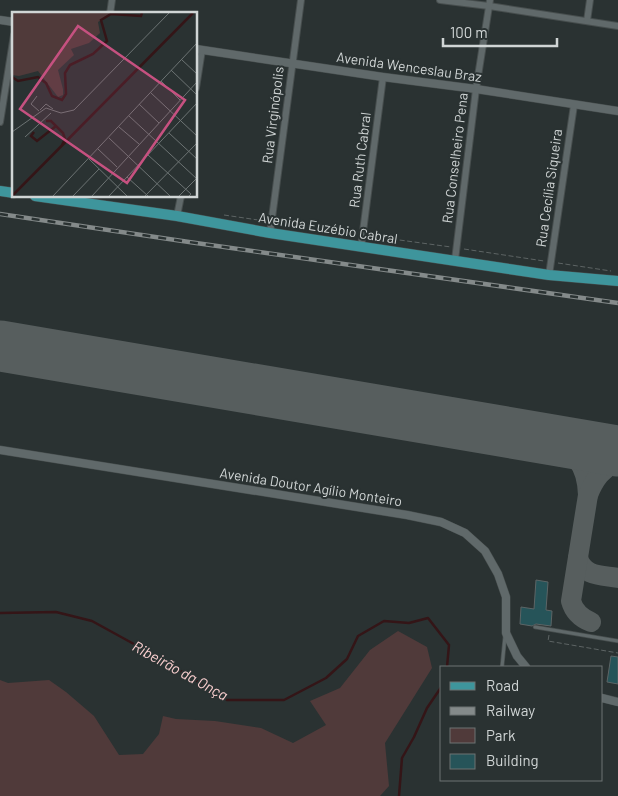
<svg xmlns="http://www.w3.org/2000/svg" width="618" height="796" font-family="Barlow,sans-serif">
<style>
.green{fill:#503a3a}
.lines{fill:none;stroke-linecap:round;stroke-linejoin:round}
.stream{stroke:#341517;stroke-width:2.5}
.taxiway{stroke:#575e5e;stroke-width:20}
.runway{stroke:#575e5e;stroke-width:51}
.building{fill:#265459;stroke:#5c6566}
.service-casing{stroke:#474e4e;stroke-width:4.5}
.minor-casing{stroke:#474e4e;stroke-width:8}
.tertiary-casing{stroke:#474e4e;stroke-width:9}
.primary-casing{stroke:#474e4e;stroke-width:11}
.path{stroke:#5d6464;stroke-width:1;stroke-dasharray:5 2.5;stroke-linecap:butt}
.service{stroke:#60696a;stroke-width:3}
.minor{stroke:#60696a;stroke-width:6}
.tertiary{stroke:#60696a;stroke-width:8}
.primary{stroke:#3e959c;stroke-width:10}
.rail-casing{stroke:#848a8a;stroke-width:4.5}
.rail{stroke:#2a3232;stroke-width:2.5;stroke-dasharray:8;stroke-linecap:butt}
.labels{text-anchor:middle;stroke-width:4;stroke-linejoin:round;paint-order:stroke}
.street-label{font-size:14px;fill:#d0d5d5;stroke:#2a3232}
.water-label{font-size:15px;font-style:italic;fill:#fbd0d0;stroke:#2a3232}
.inset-river{fill:none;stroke:#341517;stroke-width:2.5}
.inset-road{fill:none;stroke:#6c7373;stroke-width:1}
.view{fill:#c65180;fill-opacity:0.15;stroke:#c65180;stroke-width:2.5}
.inset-edge{fill:none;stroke:#d0d5d5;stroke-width:2.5}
</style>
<rect width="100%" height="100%" fill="#2a3232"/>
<!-- green -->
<path class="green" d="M398,631L427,647L432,668L385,743L389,786L380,796H0V680L8,683L49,680L66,692L94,716L119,755L143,754L159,734L163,716L176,719L215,721L261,728L293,743L326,725L310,701L340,688L370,650Z"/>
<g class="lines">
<!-- stream -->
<g class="stream">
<path d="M0,613L56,612L92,621L163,660L227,700H284L326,678L347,659L358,636L384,621L409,623L428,618L449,645L447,667"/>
<path d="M399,796L402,758L414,737L427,708L442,686"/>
</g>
<!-- taxiway -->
<g class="taxiway">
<path d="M543,438C573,449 587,462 588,495"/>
<path d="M578,558C584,577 601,575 618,578"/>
<path d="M591,622C581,618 574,612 571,601L588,495C594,480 602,468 618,461"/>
</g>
<!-- runway -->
<path class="runway" d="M0,346L618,451"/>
</g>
<!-- building -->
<g class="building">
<path d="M536,580L548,582L546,610L552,611L551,626L536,624L532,626L520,624L521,607L534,609Z"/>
<path d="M611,656L618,657V684L607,682Z"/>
</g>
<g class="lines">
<defs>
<g id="service">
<path d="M535,627L618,641"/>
<path d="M502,667L505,636"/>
</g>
<g id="minor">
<path d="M440,0L489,6L618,26"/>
<path d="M110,14L112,0"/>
<path d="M587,21L590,0"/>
<path d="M196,88L202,50"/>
<path d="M0,122L14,35"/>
<path d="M177,216L181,196"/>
<path d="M270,233L301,0"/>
<path d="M361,247L383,77"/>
<path d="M455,260L476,89L490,0"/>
<path d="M549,275L574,105"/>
</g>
<g id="tertiary">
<path d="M0,20L14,22"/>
<path d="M196,49L383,77L476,89L618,111"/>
<path d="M0,450L407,515L441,522L465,533L485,551L498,574L506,597V633L517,656L526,667"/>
<path d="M602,698L618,702"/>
</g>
<g id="primary">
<path d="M0,191L14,193"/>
<path d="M35,196L177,216L270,233L549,275L618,281"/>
</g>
</defs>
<!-- service casing -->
<use href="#service" class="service-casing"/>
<!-- minor casing -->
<use href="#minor" class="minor-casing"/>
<!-- tertiary casing -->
<use href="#tertiary" class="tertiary-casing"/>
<!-- primary casing -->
<use href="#primary" class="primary-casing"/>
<!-- path -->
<g class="path">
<path d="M224,215L265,221"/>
<path d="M279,223L356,234"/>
<path d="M370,236L451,247"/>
<path d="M464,249L544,261"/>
<path d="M558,263L611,271"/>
<path d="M549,635L548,641L618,653"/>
</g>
<!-- service -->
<use href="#service" class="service"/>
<!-- minor -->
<use href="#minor" class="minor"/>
<!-- tertiary -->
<use href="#tertiary" class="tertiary"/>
<!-- primary -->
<use href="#primary" class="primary"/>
<defs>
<path id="rail" d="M0,214L189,242L618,303"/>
</defs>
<!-- rail casing -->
<use href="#rail" class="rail-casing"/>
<!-- rail -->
<use href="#rail" class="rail"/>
</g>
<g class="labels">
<!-- street labels -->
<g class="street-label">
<text transform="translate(409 67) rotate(8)" y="5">Avenida Wenceslau Braz</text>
<text transform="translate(273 115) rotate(-83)" y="5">Rua Virginópolis</text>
<text transform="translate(455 158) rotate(-83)" y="5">Rua Conselheiro Pena</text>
<text transform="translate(360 160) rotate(-83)" y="5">Rua Ruth Cabral</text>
<text transform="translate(549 188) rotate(-82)" y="5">Rua Cecília Siqueira</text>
<text transform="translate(328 228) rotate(9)" y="5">Avenida Euzébio Cabral</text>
<text transform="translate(311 487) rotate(9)" y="5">Avenida Doutor Agílio Monteiro</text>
</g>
<!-- water labels -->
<g class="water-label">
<text transform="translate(180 671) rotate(29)" y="5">Ribeirão da Onça</text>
</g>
</g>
<!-- overview -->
<g transform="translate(12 12)">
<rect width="185" height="185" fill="#2a3232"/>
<path d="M0,1H100L86,10L88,21L77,31L59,37L62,43L46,58L51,77V83L46,85L26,59L7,64L0,63Z" fill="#503a3a"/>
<path class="inset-river" d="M0,65L6,69L26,65L34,71L40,84L50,88L54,82L53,61L58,53L81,42L95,29L89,8L99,2L129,4L130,1M34,109H39L51,121L53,127L50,133M22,120L19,124L25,129L44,114M0,184L181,1"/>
<path class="inset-road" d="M169,47L185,62M159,58L185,83M149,69L168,88M139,81L185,124M25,84L19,92L27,99M127,92L147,111M28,98L34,92L41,97M117,104L185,167M107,115L127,132M0,120L34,96L49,101L62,98L157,1M157,121L185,147M13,125L39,101M97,126L158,184M86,137L105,155M136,143L179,182L177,184M77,147L115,184M115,165L136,184M41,184L185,31M61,184L87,157M80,184L185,70M97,184L185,91M133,184L185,131M167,184L184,167"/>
<path class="view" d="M66,14L173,88L115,171L8,97Z"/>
<rect width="185" height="185" class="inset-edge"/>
</g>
<!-- legend -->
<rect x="440" y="666" width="162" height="115" fill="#2a3232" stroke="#6c7373"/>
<rect x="450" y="682" width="25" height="8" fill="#3e959c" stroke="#6c7373"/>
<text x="486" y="691" font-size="15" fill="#d0d5d5">Road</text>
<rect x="450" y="707" width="25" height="8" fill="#848a8a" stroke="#6c7373"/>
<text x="486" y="716" font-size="15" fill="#d0d5d5">Railway</text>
<rect x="450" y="728" width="25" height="15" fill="#503a3a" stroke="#6c7373"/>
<text x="486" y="741" font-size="15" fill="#d0d5d5">Park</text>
<rect x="450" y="754" width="25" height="15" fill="#265459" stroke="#6c7373"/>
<text x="486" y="766" font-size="15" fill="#d0d5d5">Building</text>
<!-- scale -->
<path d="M443 38v8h114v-8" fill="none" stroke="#d0d5d5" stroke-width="2.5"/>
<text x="450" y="38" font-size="15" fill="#d0d5d5" stroke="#2a3232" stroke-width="4" paint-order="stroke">100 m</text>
</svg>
